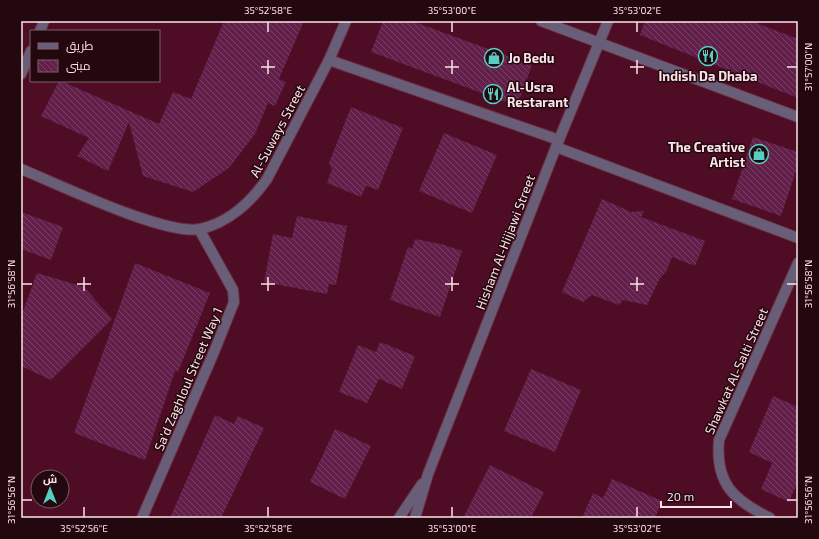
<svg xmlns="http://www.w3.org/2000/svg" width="819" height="539" font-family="'Exo 2',Cairo,sans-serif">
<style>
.building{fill:url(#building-back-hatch)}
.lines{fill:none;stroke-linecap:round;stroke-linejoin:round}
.service-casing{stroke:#6a2f43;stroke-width:12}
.minor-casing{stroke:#6a2f43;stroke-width:12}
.tertiary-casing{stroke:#6a2f43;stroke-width:12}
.service{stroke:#695e78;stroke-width:10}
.minor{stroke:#695e78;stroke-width:10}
.tertiary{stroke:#695e78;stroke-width:10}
.ticks{fill:none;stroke:#fce3e7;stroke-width:1.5}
.labels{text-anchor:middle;stroke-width:3;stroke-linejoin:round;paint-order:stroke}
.poi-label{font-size:13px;font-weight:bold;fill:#fce3e7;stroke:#240810;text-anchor:start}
.street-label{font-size:13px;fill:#fce3e7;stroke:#240810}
.neatline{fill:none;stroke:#fce3e7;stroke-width:1.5}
.ticks-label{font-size:10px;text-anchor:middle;fill:#fce3e7}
</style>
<defs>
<pattern id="building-back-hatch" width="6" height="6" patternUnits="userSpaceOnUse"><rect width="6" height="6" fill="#611f49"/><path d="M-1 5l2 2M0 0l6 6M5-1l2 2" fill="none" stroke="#793f63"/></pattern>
</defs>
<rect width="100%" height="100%" fill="#4e0d24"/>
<!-- building -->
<g class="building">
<path d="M224,21H304L279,79L286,82L275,106L268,103L255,134L229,168L193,192L143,176L129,122L108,171L77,156L89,138L41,116L59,81H61L159,124L173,92L191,99Z"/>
<path d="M383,21H412L532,65L517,106L371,52Z"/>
<path d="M645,21H751L798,39V98L640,35Z"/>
<path d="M351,107L403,128L378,190L366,186L361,197L327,183L332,169L329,163Z"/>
<path d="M444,133L497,155L472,213L419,191Z"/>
<path d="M753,137L798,152V165L781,216L732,199Z"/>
<path d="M602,199L631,212L644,211L641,217L705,241L695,266L672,257L666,272L660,278L647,305L623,300L619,305L592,295L583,302L562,292Z"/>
<path d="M21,212L63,227L51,260L21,249Z"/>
<path d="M297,216L347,226L336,285L329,284L327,294L264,282L273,234L292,238Z"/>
<path d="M415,239L441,244L462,251L440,317L390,300L408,247L412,249Z"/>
<path d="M135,263L210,293L178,372L175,371L145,460L74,433Z"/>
<path d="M37,273L84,287L112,319L51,380L21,366V317Z"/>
<path d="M380,342L415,356L402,389L379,379L367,403L339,392L358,345L376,352Z"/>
<path d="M531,369L581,390L555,452L504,431Z"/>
<path d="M773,396L798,407V481L789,502L761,489L772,463L749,452Z"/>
<path d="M215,415L234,424L238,416L264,428L221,518H170Z"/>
<path d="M335,429L371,446L345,499L310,482Z"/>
<path d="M490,465L544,492L531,518H463Z"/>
<path d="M612,479L662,501L655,518H582L593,493L603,498Z"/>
</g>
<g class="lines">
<defs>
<g id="service">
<path d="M329,60L559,140"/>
<path d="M556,147L798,238"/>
</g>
<g id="minor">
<path d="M541,21L798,117"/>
<path d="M40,31L44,21"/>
<path d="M21,74L31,51"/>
<path d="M21,169C58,184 165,236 200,229C228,223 251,202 267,179L329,60L346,21"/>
<path d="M142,518L214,352L234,302L233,290L199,229"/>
<path d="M770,518C733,500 715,483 719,440L798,263"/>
</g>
<g id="tertiary">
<path d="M399,518L422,484"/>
<path d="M415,518L428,474L556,147L608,21"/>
</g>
</defs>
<!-- service casing -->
<use href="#service" class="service-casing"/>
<!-- minor casing -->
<use href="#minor" class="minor-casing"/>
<!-- tertiary casing -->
<use href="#tertiary" class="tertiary-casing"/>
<!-- service -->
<use href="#service" class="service"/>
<!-- minor -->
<use href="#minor" class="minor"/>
<!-- tertiary -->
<use href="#tertiary" class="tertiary"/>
</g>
<!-- ticks -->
<path class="ticks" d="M268,22V32M452,22V32M637,22V32M268,60V74M452,60V74M637,60V74M261,67H275M445,67H459M630,67H644M787,67H797M84,277V291M268,277V291M452,277V291M637,277V291M22,284H32M77,284H91M261,284H275M445,284H459M630,284H644M787,284H797M22,500H32M787,500H797M84,507V517M268,507V517M452,507V517M637,507V517"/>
<!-- icons -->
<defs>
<symbol id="restaurant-ring" viewBox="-11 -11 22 22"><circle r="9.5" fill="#240810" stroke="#58cec1" stroke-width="1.5"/><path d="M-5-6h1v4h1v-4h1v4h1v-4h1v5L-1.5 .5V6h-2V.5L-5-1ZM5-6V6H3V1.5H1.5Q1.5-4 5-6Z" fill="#58cec1"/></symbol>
<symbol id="shop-ring" viewBox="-11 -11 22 22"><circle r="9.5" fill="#240810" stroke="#58cec1" stroke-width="1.5"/><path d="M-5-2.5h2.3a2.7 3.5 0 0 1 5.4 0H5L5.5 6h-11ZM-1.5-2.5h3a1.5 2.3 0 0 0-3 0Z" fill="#58cec1"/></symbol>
</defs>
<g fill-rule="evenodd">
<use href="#restaurant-ring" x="697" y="45" width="22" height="22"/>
<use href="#shop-ring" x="483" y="47" width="22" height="22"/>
<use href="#restaurant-ring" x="482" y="83" width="22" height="22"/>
<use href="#shop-ring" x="748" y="143" width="22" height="22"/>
</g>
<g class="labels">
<!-- poi labels -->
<g class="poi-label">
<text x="508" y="63">Jo Bedu</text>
<text x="708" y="81" text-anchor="middle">Indish Da Dhaba</text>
<text x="507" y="92">Al-Usra<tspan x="507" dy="15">Restarant</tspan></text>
<text x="745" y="152" text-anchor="end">The Creative<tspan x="745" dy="15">Artist</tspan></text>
</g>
<!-- street labels -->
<g class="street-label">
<text transform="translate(277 131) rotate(-62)" y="5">Al-Suways Street</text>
<text transform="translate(505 242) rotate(-69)" y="5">Hisham Al-Hijjawi Street</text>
<text transform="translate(736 371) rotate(-66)" y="5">Shawkat Al-Salti Street</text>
<text transform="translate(188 379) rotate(-67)" y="5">Sa'd Zaghloul Street Way 1</text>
</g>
</g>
<!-- border -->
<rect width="819" height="539" fill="none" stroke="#240810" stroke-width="44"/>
<!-- legend -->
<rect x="30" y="30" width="130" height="52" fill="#240810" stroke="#7a6066"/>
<rect x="38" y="43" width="20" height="6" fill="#695e78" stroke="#7a6066"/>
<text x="66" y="50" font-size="12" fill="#fce3e7">طريق</text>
<rect x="38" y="60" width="20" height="12" fill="url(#building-back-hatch)" stroke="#7a6066"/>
<text x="66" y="70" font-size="12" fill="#fce3e7">مبنى</text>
<!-- north arrow -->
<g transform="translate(50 489)"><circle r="19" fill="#240810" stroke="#7a6066"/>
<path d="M0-3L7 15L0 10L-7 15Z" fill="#58cec1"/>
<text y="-6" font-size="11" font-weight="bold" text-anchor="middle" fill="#fce3e7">ش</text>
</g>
<!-- scale -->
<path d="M661 501v6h70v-6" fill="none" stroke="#fce3e7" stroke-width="2"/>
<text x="667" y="501" font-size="12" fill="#fce3e7" stroke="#240810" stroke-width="3" paint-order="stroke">20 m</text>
<rect x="22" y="22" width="775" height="495" class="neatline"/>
<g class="ticks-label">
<text x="268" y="14">35°52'58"E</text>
<text x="452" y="14">35°53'00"E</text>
<text x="637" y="14">35°53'02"E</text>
<text transform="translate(808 67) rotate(-90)" y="4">31°57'00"N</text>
<text transform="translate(11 284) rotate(-90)" y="4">31°56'58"N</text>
<text transform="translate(808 284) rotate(-90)" y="4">31°56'58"N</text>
<text transform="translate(11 500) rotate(-90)" y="4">31°56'56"N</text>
<text transform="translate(808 500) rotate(-90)" y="4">31°56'56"N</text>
<text x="84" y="532">35°52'56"E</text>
<text x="268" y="532">35°52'58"E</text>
<text x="452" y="532">35°53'00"E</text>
<text x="637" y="532">35°53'02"E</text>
</g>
</svg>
